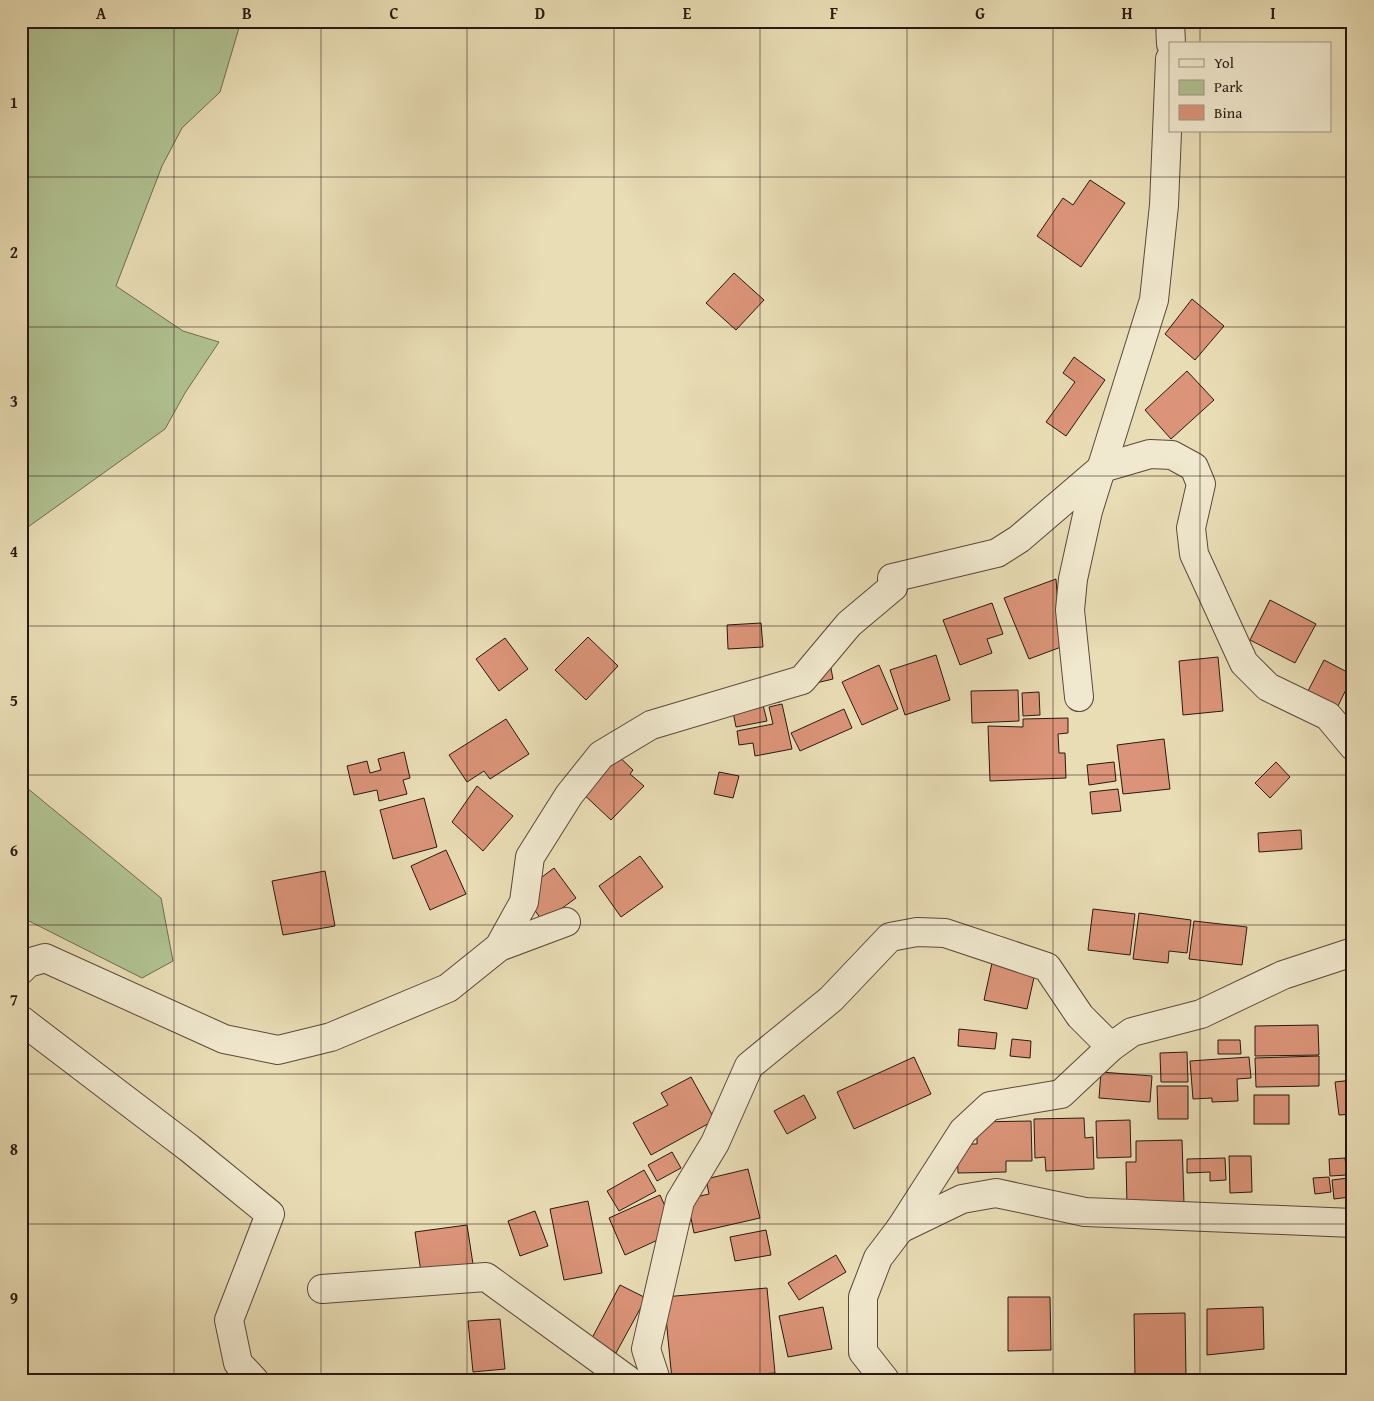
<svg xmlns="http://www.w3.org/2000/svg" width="1374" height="1401" font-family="'Gentium Book Plus',serif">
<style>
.green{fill:#b1c292;stroke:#6e6d52}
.building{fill:#db9479;stroke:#2a1811}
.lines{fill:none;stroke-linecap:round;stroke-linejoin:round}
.minor-casing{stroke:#5a493a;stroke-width:30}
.tertiary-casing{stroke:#5a493a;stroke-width:30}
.minor{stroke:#f1e9cf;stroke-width:28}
.tertiary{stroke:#f1e9cf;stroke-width:28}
.grid{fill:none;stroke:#2a1811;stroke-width:1;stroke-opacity:0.55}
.neatline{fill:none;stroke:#2a1811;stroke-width:2}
.grid-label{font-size:16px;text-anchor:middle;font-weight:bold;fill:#2a1811}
</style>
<rect width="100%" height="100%" fill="#e9ddb5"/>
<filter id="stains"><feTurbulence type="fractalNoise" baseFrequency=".004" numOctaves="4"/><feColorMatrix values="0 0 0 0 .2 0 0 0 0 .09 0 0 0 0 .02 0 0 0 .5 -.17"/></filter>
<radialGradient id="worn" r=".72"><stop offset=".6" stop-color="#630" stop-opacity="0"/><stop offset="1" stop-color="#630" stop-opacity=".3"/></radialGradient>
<!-- green -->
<g class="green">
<path d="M21,21H241L220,92L182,128L162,166L116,286L183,331L219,342L185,393L165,429L21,532Z"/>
<path d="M21,783L161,898L173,961L142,978L21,917Z"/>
</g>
<!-- building -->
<g class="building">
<path d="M1090,180L1125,203L1081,267L1037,236L1063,198L1073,205Z"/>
<path d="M734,273L764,300L736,330L706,303Z"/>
<path d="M1192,299L1224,326L1195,360L1165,334Z"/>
<path d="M1074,357L1105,380L1066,436L1046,422L1075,382L1063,373Z"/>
<path d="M1187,371L1214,400L1171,439L1145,410Z"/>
<path d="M1056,579L1061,647L1029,659L1004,598Z"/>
<path d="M1270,600L1316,624L1295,663L1250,640Z"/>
<path d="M992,603L1003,634L987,639L992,653L960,665L943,620Z"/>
<path d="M761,623L763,647L728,649L727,625Z"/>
<path d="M588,637L618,666L586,700L555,670Z"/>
<path d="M505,638L528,669L499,691L476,659Z"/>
<path d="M828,653L833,679L816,683Z"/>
<path d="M936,655L950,700L905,715L890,670Z"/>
<path d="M1218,657L1223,711L1183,715L1179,661Z"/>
<path d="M1324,660L1353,675L1338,706L1308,691Z"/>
<path d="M879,665L898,709L862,725L842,682Z"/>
<path d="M778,688L780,702L763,705L767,721L736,727L730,697Z"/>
<path d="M1018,690L1019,721L972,723L971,691Z"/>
<path d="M1039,692L1040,715L1023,716L1022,693Z"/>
<path d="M782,704L792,749L755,756L753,743L739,745L737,731L773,724L769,707Z"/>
<path d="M844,709L852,728L800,751L791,733Z"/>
<path d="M1068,718V733L1058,734L1059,753H1065L1066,778L990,781L988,726L1023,727V719Z"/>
<path d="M506,719L529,754L490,779L484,771L467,782L449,755Z"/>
<path d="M1164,739L1170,789L1123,794L1117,745Z"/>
<path d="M613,751L633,770L630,774L644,786L611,820L578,789Z"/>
<path d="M404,752L410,778L403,780L407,794L379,801L377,790L354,795L347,766L367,761L370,773L381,770L378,759Z"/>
<path d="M1114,762L1116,781L1089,785L1087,765Z"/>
<path d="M1276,762L1290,777L1270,798L1255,783Z"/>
<path d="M719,772L739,776L733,798L714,794Z"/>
<path d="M477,786L513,816L483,851L452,822Z"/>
<path d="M1118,789L1121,811L1092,814L1090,792Z"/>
<path d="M424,798L437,847L393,859L380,810Z"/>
<path d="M1301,830L1302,849L1259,852L1258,833Z"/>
<path d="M446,850L466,894L430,910L411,866Z"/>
<path d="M640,856L663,887L621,917L599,886Z"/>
<path d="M554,868L576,898L543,922L522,892Z"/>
<path d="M325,871L335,926L283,935L272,881Z"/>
<path d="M1093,909L1135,914L1130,955L1088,950Z"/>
<path d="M1139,913L1191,920L1187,953L1169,951L1168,963L1133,959Z"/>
<path d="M1194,921L1247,927L1242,965L1189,959Z"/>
<path d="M992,963L1035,973L1027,1009L984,1000Z"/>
<path d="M1318,1025L1319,1055L1255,1056V1026Z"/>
<path d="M959,1029L997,1033L995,1049L958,1046Z"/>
<path d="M1012,1039L1031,1041L1030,1058L1010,1056Z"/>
<path d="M1218,1040H1240L1241,1054H1218Z"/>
<path d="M1187,1052L1188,1082H1161L1160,1053Z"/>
<path d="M1319,1056V1086L1256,1087L1255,1058Z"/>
<path d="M914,1057L931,1094L854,1129L837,1092Z"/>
<path d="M1249,1057L1251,1078L1237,1079L1238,1101L1212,1102V1098L1193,1099L1190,1061Z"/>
<path d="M1101,1072L1152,1076L1150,1102L1099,1098Z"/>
<path d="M691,1077L715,1120L651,1155L633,1123L668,1105L661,1093Z"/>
<path d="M1353,1080V1114L1339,1115L1335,1082Z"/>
<path d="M1157,1086H1188V1119H1158Z"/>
<path d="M804,1095L816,1118L787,1134L774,1111Z"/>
<rect x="1254" y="1095" width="35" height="29"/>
<path d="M1084,1118L1085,1138L1093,1137L1094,1169L1046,1171L1045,1157L1035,1158L1034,1119Z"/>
<path d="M1130,1120L1131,1157L1097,1158L1096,1121Z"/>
<path d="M1031,1121L1032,1161H1006V1172L958,1173L957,1144H977V1122Z"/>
<path d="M1182,1140L1184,1204L1127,1205L1126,1162H1136V1141Z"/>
<path d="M672,1152L681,1168L657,1181L648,1165Z"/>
<path d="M1229,1156H1251L1252,1192L1230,1193Z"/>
<path d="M1225,1158L1226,1180L1210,1181V1172L1187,1173V1159Z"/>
<path d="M1345,1158L1347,1175L1330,1176L1329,1159Z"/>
<path d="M748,1169L760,1218L694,1233L687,1199L709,1194L706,1179Z"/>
<path d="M644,1170L656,1191L619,1211L607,1191Z"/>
<path d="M1329,1177L1331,1192L1315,1194L1313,1178Z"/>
<path d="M1348,1178L1350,1197L1334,1199L1332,1180Z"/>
<path d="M660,1195L669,1215L662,1238L625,1255L609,1218Z"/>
<path d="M588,1201L602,1273L564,1280L550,1209Z"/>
<path d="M535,1211L548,1246L520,1256L508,1221Z"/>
<path d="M467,1225L473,1264L421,1272L415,1232Z"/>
<path d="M766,1230L771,1255L735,1261L730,1237Z"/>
<path d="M836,1255L846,1272L799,1300L788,1283Z"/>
<path d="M620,1285L646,1298L616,1353L591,1340Z"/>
<path d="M767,1288L775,1373L672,1380L664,1297Z"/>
<path d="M1008,1297H1050L1051,1350L1008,1351Z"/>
<path d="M823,1307L832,1349L788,1357L779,1316Z"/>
<path d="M1263,1307L1264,1349L1207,1355V1309Z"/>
<path d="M1185,1313L1186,1377L1135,1378L1134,1314Z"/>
<path d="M500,1319L505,1369L473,1372L468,1321Z"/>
</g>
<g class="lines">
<defs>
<g id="minor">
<path d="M1170,21L1171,44"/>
<path d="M893,587L892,578L997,553L1019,539L1102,468L1150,454L1172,455L1194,467L1201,484L1191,528L1194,554L1244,663L1268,687L1328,716L1353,746"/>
<path d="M1079,697L1070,610L1073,579L1088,511L1154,300L1164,205L1170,59"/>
<path d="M499,947L566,922"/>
<path d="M900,1229L962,1199L996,1193L1085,1212L1353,1223"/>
<path d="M322,1289L486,1277L628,1380"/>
<path d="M656,1380L646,1349L680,1201L715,1143L749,1066L831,999L890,937L917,932L945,933L1047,967L1080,1016L1111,1047"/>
<path d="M885,1380L863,1352V1297L878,1258L900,1229L963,1131L990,1106L1061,1094L1111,1047L1132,1032L1201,1014L1283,975L1353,952"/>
</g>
<g id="tertiary">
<path d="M21,970L28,963L45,958L224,1039L278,1050L331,1037L448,988L499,947L524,902L530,857L569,795L601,755L651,725L802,680L849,624L893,587"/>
<path d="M21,1020L189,1148L270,1214L229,1320L238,1363L254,1380"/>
</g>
</defs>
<!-- minor casing -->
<use href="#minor" class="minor-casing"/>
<!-- tertiary casing -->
<use href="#tertiary" class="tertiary-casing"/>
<!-- minor -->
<use href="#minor" class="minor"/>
<!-- tertiary -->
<use href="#tertiary" class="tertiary"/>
</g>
<!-- grid -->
<path class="grid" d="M174,21V1380M321,21V1380M467,21V1380M614,21V1380M760,21V1380M907,21V1380M1053,21V1380M1200,21V44M1200,131V1380M21,177H1353M21,327H1353M21,476H1353M21,626H1353M21,775H1353M21,925H1353M21,1074H1353M21,1224H1353"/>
<!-- margin -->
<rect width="1374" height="1401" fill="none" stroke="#e9ddb5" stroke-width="55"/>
<!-- legend -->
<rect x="1169" y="42" width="162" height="90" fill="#f1e9cf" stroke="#a19583"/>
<rect x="1179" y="59" width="25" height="8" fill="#f1e9cf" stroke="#a19583"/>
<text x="1214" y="68" font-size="15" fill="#2a1811">Yol</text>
<rect x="1179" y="80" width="25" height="15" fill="#b1c292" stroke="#a19583"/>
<text x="1214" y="92" font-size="15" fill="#2a1811">Park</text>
<rect x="1179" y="105" width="25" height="15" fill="#db9479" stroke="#a19583"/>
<text x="1214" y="118" font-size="15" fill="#2a1811">Bina</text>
<rect x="28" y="28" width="1318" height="1346" class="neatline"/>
<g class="grid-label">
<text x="101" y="19">A</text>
<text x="247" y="19">B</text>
<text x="394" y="19">C</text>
<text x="540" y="19">D</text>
<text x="687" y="19">E</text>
<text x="834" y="19">F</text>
<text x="980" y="19">G</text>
<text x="1127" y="19">H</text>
<text x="1273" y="19">I</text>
<text x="14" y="108">1</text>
<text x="14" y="258">2</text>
<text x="14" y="407">3</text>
<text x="14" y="557">4</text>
<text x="14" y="706">5</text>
<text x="14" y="856">6</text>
<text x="14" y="1005">7</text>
<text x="14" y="1155">8</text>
<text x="14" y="1304">9</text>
</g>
<rect width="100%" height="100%" filter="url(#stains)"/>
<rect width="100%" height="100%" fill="url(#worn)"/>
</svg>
